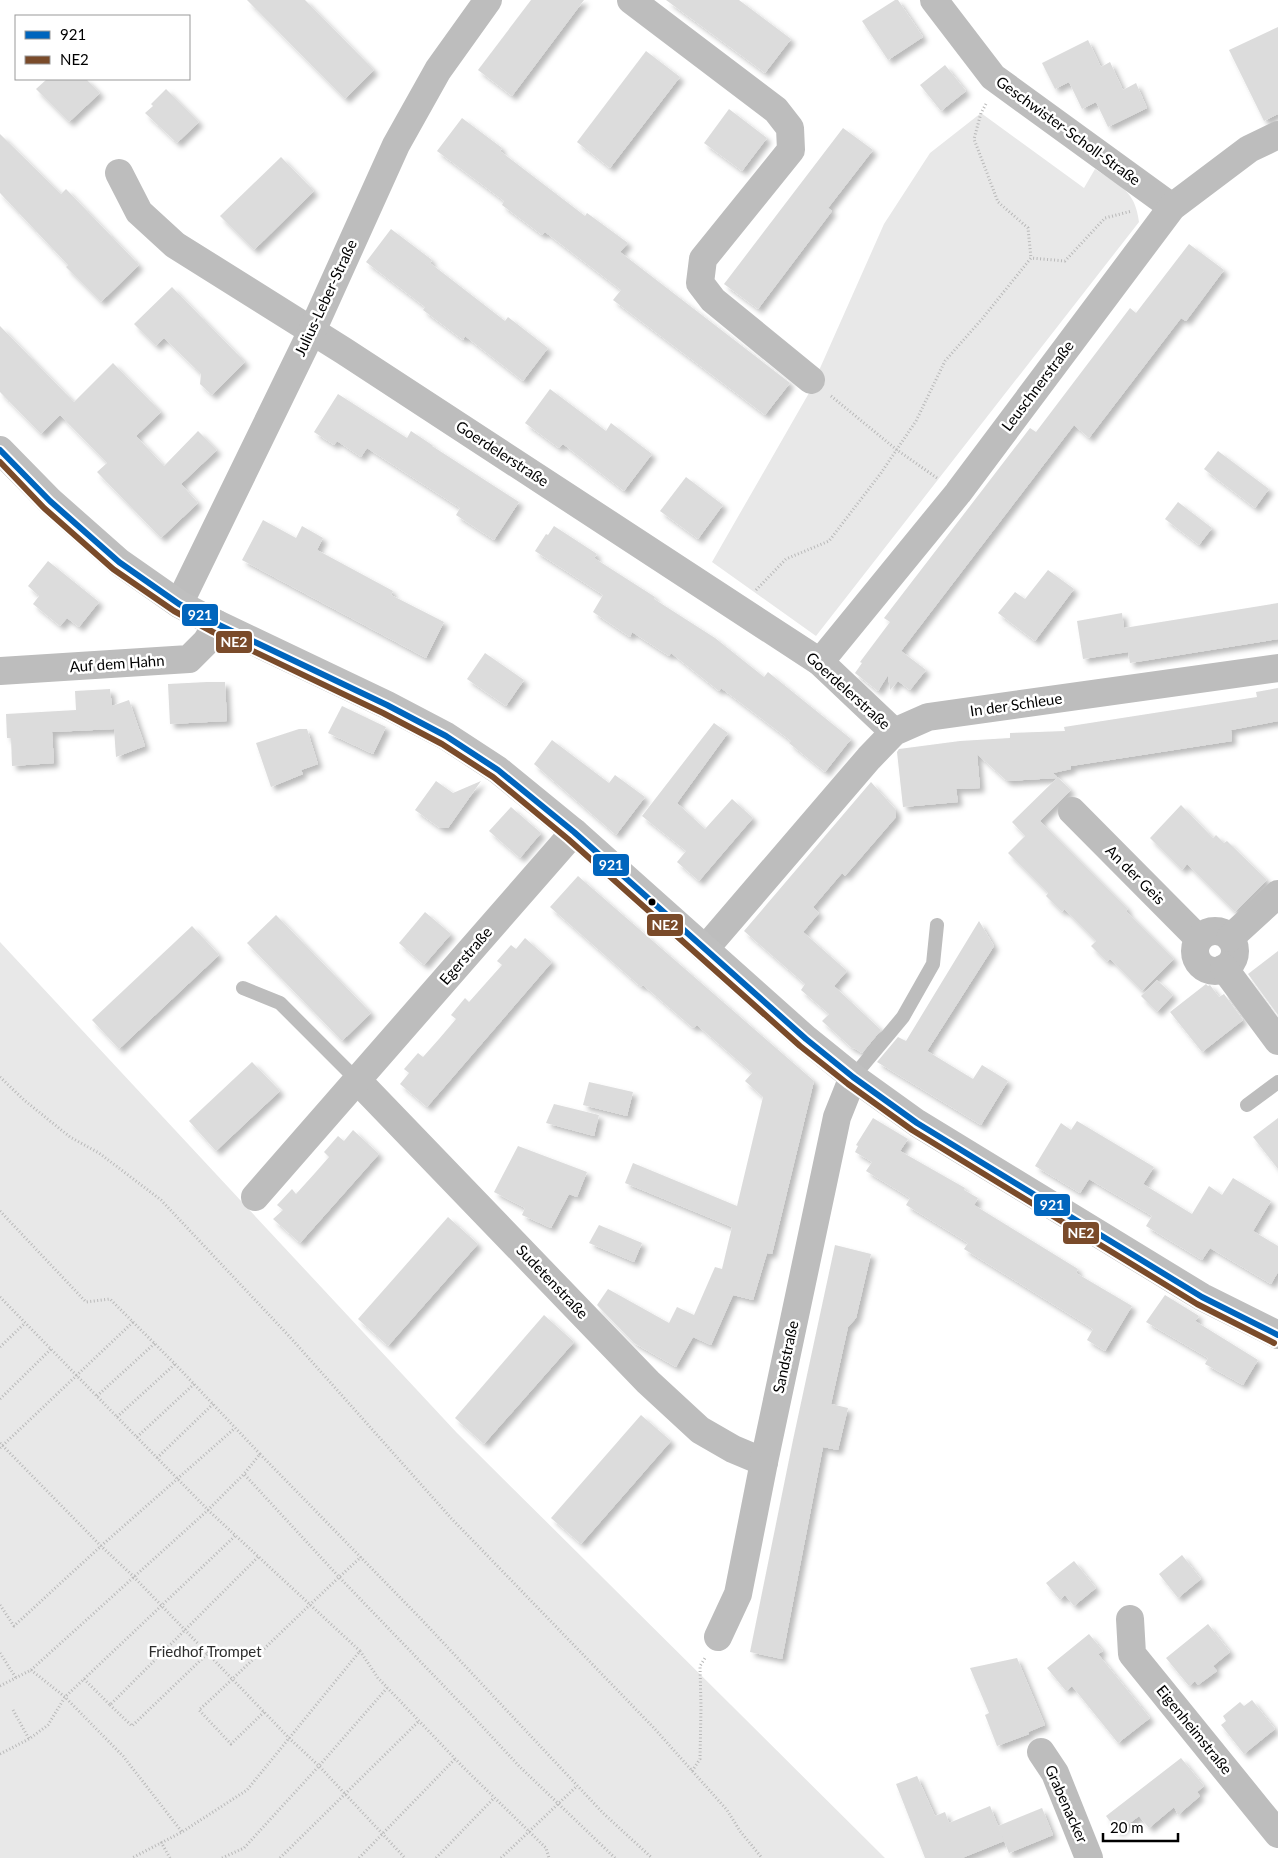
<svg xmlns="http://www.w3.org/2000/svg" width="1278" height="1858" font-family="Lato,sans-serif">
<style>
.green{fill:#e8e8e8}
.building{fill:#dcdcdc;filter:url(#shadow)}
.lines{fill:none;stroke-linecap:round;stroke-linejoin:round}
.path{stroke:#b8b8b8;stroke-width:3;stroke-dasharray:1 2.5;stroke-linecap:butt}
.lane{stroke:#bdbdbd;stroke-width:14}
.street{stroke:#bdbdbd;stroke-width:28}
.secondary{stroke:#bfbfbf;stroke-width:28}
.bus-1-casing{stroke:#fff;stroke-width:10}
.bus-2-casing{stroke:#fff;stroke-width:10}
.bus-1{stroke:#0065bd;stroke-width:6}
.bus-2{stroke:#7a4b2a;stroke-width:6}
.bus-dot{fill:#000;stroke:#fff;stroke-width:2}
.labels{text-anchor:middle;stroke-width:5;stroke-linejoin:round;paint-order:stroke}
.street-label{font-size:15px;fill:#000;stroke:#fff}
.park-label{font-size:15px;fill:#2d2d2d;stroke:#fff}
.line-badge{stroke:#fff;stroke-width:2}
.badge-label{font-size:14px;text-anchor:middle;font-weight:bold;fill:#fff}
</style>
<defs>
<filter id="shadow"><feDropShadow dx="4.5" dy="4.5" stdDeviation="2.5" flood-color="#0004"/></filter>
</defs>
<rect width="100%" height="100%" fill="#fff"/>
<!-- green -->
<g class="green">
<path d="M981,113L1084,188L1095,169C1120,186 1135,190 1139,222L816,636L712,562L809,393L884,224L930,153Z"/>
<path d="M0,942L457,1433L885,1858H0Z"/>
</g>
<!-- building -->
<g class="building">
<path d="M247,0H305L374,70L345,99Z"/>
<path d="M531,0H584L512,96L478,70Z"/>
<path d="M666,0H739L791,39L765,73Z"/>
<path d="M895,0H898L923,37L888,60L862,21Z"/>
<path d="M1278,27V114L1264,121L1229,50Z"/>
<path d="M1088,40L1101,67L1110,62L1123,90L1136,83L1147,108L1108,127L1096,102L1082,109L1069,82L1055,89L1042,63Z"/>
<path d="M646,51L680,77L610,168L577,142Z"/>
<path d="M945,65L966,91L941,111L920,85Z"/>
<path d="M47,79H86L100,93L69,122L36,89Z"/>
<path d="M166,89L199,122L177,143L145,113L153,106L151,104Z"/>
<path d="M729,109L767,138L742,171L704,143Z"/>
<path d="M462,118L502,148L500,151L585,216L587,213L628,243L620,252L790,383L765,415L613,300L621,290L545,232L542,235L502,205L504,201L437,151Z"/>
<path d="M843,128L873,150L828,208L832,211L758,309L724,284Z"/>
<path d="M0,134L61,194L66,189L139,265L101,302L66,267L68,265L0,193Z"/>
<path d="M281,157L314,191L254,250L220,216Z"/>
<path d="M391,229L432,260L430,263L505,321L508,317L548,348L523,381L465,336L463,340L423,310L425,307L366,262Z"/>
<path d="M1189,244L1224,270L1186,321L1181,318L1089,438L1074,425L901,651L926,670L910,690L898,681L890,690L888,675L878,691L855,673L862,663L860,662L890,622L884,618L1030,428L1036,432L1130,308L1136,313Z"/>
<path d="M172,287L245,362L212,395L200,384L201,374L164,338L156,346L134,324Z"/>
<path d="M0,326L74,402L113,363L161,412L136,436L164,466L198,431L217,450L181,484L198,503L161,538L97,472L107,463L60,415L41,434L0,392Z"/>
<path d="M550,389L606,431L611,423L652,454L624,491L563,444L559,448L525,423Z"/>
<path d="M338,394L407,438L411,431L432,445V446L519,502L494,540L456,515L460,508L367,448L361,457L337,441L334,445L314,432Z"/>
<path d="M1218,451L1269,489L1255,508L1204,469Z"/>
<path d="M686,477L723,505L698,539L660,511Z"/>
<path d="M1178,502L1212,528L1199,545L1165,519Z"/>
<path d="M263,520L296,538L302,526L323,538L317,550L393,591L391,595L444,622L426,658L242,560Z"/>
<path d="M554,526L597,554L594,558L655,597L654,599L715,638L764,677L768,672L851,739L825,772L789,743L791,741L721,688L719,691L671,653L669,656L632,632L630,637L593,612L603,595L535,551L546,534L548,535Z"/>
<path d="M48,561L99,602L79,627L67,618L60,626L33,604L39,596L28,586Z"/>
<path d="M1048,570L1074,589L1035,641L998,613L1015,592L1025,599Z"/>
<path d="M1278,603V639L1130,663L1128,652L1083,659L1077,621L1122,613L1124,628Z"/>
<path d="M485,653L524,680L506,706L467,679Z"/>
<path d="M207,682H225L227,721L170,724L168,684Z"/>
<path d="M1278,688V721L1231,730L1232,741L1071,766V769L1053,773L1071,790L1040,821L1128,909L1126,911L1174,959L1142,991L1110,959L1107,962L1091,946L1096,941L1064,909L1062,912L1046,896L1048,893L1008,853L1025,836L1012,822L1057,778L1007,781L977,754L980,788L956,789L958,802L903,807L897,752L899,749L960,741L1010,738V733L1065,731L1064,727L1257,697L1256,692Z"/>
<path d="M110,689L112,706L129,700L145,746L116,757L114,729L52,732L54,763L12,766L11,738H7L6,714L76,710L75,691Z"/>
<path d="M342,706L386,727L373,754L328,733Z"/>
<path d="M714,723L728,733L677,803L705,829L732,799L753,818L699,881L677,862L686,851L642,816Z"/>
<path d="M299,729H307L318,764L301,770L303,774L271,787L256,743Z"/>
<path d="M552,740L609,783L615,775L645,797L616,835L534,764Z"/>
<path d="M436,781L453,793L481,781L448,828H440L415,810Z"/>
<path d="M871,782L896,810V817L845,876L842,873L813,907L819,913L803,932L847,971L834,986L881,1030L862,1053L854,1048L853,1049L822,1021L829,1014L801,990L805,984L744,931Z"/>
<path d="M1181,805L1213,838L1216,835L1224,843L1227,841L1267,880L1235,912L1187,864L1182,870L1150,838Z"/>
<path d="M511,807L541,833L520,858L489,831Z"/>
<path d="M578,876L814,1081L772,1254L767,1253L753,1300L733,1295L711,1345L693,1337L676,1367L634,1343L597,1305L608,1289L669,1323L677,1307L694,1315L715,1267L722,1269L732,1227L625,1183L633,1163L737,1206L763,1097L745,1081L752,1073L697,1025L693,1028L643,985L641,987L550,907Z"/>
<path d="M425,912L451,934L424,965L399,943Z"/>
<path d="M276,915L371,1013L342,1041L247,943Z"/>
<path d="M979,921L994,946L927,1051L973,1079L982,1065L1008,1081L981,1125L877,1062L898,1037L906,1041Z"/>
<path d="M192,926L219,955L119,1049L92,1020Z"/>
<path d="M525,938L552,962L427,1107L400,1084L409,1073L404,1069L418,1053L423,1057L439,1039L456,1019L451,1015L465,998L469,1002L502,965L497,961L511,945L516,949Z"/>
<path d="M1278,951V1015L1248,974Z"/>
<path d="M1157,980L1173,995L1157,1012L1141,996Z"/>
<path d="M1206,984L1208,986L1210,985L1219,997L1224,994L1243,1020L1202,1052L1170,1012Z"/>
<path d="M252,1062L280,1091L216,1151L189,1121Z"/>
<path d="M589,1082L633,1092L627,1116L583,1105Z"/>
<path d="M554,1104L599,1115L594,1136L546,1123Z"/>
<path d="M873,1118L908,1139L900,1151L965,1188L964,1190L978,1198L974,1205L1078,1269L1076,1273L1132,1306L1105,1351L1087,1340L1093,1329L964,1249L968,1243L906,1205L910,1198L866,1171L872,1162L855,1152L858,1146L856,1145Z"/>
<path d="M1278,1118V1169L1253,1137Z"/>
<path d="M1077,1121L1154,1167L1143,1184L1192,1214L1209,1186L1222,1195L1233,1178L1271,1201L1253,1231L1278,1246V1272L1271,1284L1210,1248L1202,1260L1146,1226L1152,1216L1089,1179L1080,1193L1035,1166L1061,1123L1071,1130Z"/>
<path d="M353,1130L379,1154L300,1243L273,1219L283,1210L277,1205L292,1189L296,1194L315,1173L329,1157L324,1152L338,1136L344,1141Z"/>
<path d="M518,1146L587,1172L577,1197L569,1194L551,1228L522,1215L525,1208L494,1192Z"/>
<path d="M448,1217L478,1244L388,1346L358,1319Z"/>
<path d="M599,1225L642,1243L634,1262L589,1243Z"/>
<path d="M835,1245L871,1254L856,1318L848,1327L831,1404L848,1408L838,1450L823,1447L782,1659L750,1652L793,1440Z"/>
<path d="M1165,1295L1199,1316L1195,1321L1258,1360L1243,1385L1205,1364L1208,1358L1146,1322Z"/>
<path d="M544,1315L574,1342L484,1444L455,1418Z"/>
<path d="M641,1415L671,1441L581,1544L551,1518Z"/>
<path d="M1182,1555L1201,1579L1178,1598L1159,1574Z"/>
<path d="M1074,1561L1096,1588L1074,1606L1065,1595L1060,1600L1046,1583Z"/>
<path d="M1208,1624L1230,1652L1213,1666L1217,1671L1198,1685L1195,1681L1189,1686L1166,1658Z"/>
<path d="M1089,1634L1103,1651L1098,1654L1150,1718L1118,1743L1072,1686L1066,1691L1047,1668Z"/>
<path d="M1017,1658L1045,1725L1028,1732L1029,1734L997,1746L985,1715L989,1713L970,1668Z"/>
<path d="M1252,1700L1275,1729L1244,1754L1221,1725L1226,1721L1223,1716L1240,1702L1244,1706Z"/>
<path d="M1181,1758L1204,1786L1197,1792L1200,1796L1178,1815L1174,1807L1149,1828L1139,1816L1118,1832L1106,1816Z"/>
<path d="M917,1776L935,1816L945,1812L949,1823L990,1806L1004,1841L962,1858H925L896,1784Z"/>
<path d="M1042,1808L1053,1835L1009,1853L998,1826Z"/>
</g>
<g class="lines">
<!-- path -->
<g class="path">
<path d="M986,104L981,113L974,139L998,202L1028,228L1031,258"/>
<path d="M831,396L897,450L937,478"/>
<path d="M756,590L786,559L829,541L881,473L916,421L945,361L982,319L1031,258L1065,261L1105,218L1132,211"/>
<path d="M0,1077L24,1100L70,1137L99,1153L161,1200L289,1336L451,1518L654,1728L727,1810L740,1831L762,1858"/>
<path d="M0,1211L86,1302L110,1299L175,1364L260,1454L244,1474"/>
<path d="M0,1297L208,1510L360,1651L247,1790L182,1832L132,1858"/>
<path d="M0,1347L25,1323"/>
<path d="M97,1396L155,1343"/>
<path d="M0,1399L51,1349"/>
<path d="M117,1417L175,1364"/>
<path d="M137,1437L194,1384"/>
<path d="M0,1443L101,1546L133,1576L289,1738L319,1766L405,1858"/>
<path d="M0,1448L133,1322"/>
<path d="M260,1454L421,1619L603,1813L652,1858"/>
<path d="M157,1458L213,1404"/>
<path d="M0,1605L14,1626L101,1546L235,1428"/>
<path d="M360,1651L378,1678L463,1767L546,1848L549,1858"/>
<path d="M0,1653L16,1678"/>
<path d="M31,1670L65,1697L123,1756L182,1832"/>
<path d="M84,1679L110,1705L258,1557"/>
<path d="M0,1686L31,1670L208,1510L244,1474L339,1577L467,1710L519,1766L615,1858"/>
<path d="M110,1705L132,1726L207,1654"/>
<path d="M13,1710L29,1739"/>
<path d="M264,1712L231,1744L199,1710C254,1660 306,1607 361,1557"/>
<path d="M0,1754L29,1739L48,1725L65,1697L236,1535"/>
<path d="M692,1771L700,1759L701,1707L700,1666L705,1658"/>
<path d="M161,1842L170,1858"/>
<path d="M222,1858L244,1848L319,1766L387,1688"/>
<path d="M280,1858L419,1721"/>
<path d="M359,1858L455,1759"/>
<path d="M436,1858L494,1798"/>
<path d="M501,1858L577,1786"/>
</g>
<!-- lane -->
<g class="lane">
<path d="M243,988L280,1003L358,1081"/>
<path d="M853,1077L903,1017L933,964L937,925"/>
<path d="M1247,1105L1278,1082"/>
</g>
<!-- street -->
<g class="street">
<path d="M631,0L776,110L790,128L791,150L703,259L700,283L713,300L811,380"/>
<path d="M934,0L993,77L1172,207"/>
<path d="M119,173L139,212L175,245L344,351L820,662L894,732"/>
<path d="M179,604L312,331L396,145L438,70L488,0"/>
<path d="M820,662L958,493L1172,207L1249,149L1278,135"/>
<path d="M0,671L189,659L206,642L217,624"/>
<path d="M1072,811L1199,939"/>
<circle cx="1215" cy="951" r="20"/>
<path d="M1230,938L1278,894"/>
<path d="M705,949L869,758L894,732L928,717L1278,668"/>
<path d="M1224,968L1278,1041"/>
<path d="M358,1081L648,1382L700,1430L733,1449L764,1462"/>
<path d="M255,1197L574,832"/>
<path d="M1130,1619L1132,1654L1278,1834"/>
<path d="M718,1637L738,1594L764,1462L837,1117L853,1077"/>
<path d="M1041,1752L1055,1773L1089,1858"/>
</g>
<!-- secondary -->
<path class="secondary" d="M0,450L50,501L119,562L179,604L217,624L387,705L446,736L498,770L574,832L806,1039L853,1077L917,1123L1202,1297L1278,1335"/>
<defs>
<path id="bus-1" d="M0,450L50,501L119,562L179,604L217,624L387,705L446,736L498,770L574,832L806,1039L853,1077L917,1123L1202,1297L1278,1335"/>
<path id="bus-2" d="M0,462L44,508L113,569L174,611L213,632L383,713L442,744L493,777L568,839L800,1046L848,1084L912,1130L1197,1304L1274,1343"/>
</defs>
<!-- bus-1 casing -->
<use href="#bus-1" class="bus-1-casing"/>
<!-- bus-2 casing -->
<use href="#bus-2" class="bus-2-casing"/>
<!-- bus-1 -->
<use href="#bus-1" class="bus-1"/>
<!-- bus-2 -->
<use href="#bus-2" class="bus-2"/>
</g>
<!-- markers -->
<circle class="bus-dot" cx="652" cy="902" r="4.5"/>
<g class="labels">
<!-- street labels -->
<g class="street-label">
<text transform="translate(1068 131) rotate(36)" y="5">Geschwister-Scholl-Straße</text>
<text transform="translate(326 298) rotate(-65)" y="5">Julius-Leber-Straße</text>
<text transform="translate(1038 386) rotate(-53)" y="5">Leuschnerstraße</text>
<text transform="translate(502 454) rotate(33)" y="5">Goerdelerstraße</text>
<text transform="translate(117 664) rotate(-4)" y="5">Auf dem Hahn</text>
<text transform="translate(848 691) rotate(42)" y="5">Goerdelerstraße</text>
<text transform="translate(1016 705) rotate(-8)" y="5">In der Schleue</text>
<text transform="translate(1135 875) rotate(45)" y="5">An der Geis</text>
<text transform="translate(466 956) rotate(-49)" y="5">Egerstraße</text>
<text transform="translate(552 1282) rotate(46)" y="5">Sudetenstraße</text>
<text transform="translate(786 1357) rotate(-78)" y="5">Sandstraße</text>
<text transform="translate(1194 1730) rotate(51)" y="5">Eigenheimstraße</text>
<text transform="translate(1066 1804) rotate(66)" y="5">Grabenacker</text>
</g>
<!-- park labels -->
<g class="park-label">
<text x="205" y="1657">Friedhof Trompet</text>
</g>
</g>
<g class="line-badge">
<rect x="181" y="603" width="38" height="24" rx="5" fill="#0065bd"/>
<rect x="215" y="630" width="38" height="24" rx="5" fill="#7a4b2a"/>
<rect x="592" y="853" width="38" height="24" rx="5" fill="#0065bd"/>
<rect x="646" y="913" width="38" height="24" rx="5" fill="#7a4b2a"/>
<rect x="1033" y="1193" width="38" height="24" rx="5" fill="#0065bd"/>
<rect x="1062" y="1221" width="38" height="24" rx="5" fill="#7a4b2a"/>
</g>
<g class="badge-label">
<text x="200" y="620">921</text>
<text x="234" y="647">NE2</text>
<text x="611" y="870">921</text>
<text x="665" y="930">NE2</text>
<text x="1052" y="1210">921</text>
<text x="1081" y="1238">NE2</text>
</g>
<!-- legend -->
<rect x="15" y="15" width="175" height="65" fill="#ffffff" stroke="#999999"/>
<rect x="25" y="31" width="25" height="8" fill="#0065bd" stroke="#999999"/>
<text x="60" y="40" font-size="15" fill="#000000">921</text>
<rect x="25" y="56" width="25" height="8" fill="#7a4b2a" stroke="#999999"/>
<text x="60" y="65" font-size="15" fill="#000000">NE2</text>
<!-- scale -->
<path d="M1103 1833v8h75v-8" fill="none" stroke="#000000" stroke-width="2.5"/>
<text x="1110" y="1833" font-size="15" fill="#000000" stroke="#ffffff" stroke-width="4" paint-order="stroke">20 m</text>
</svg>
